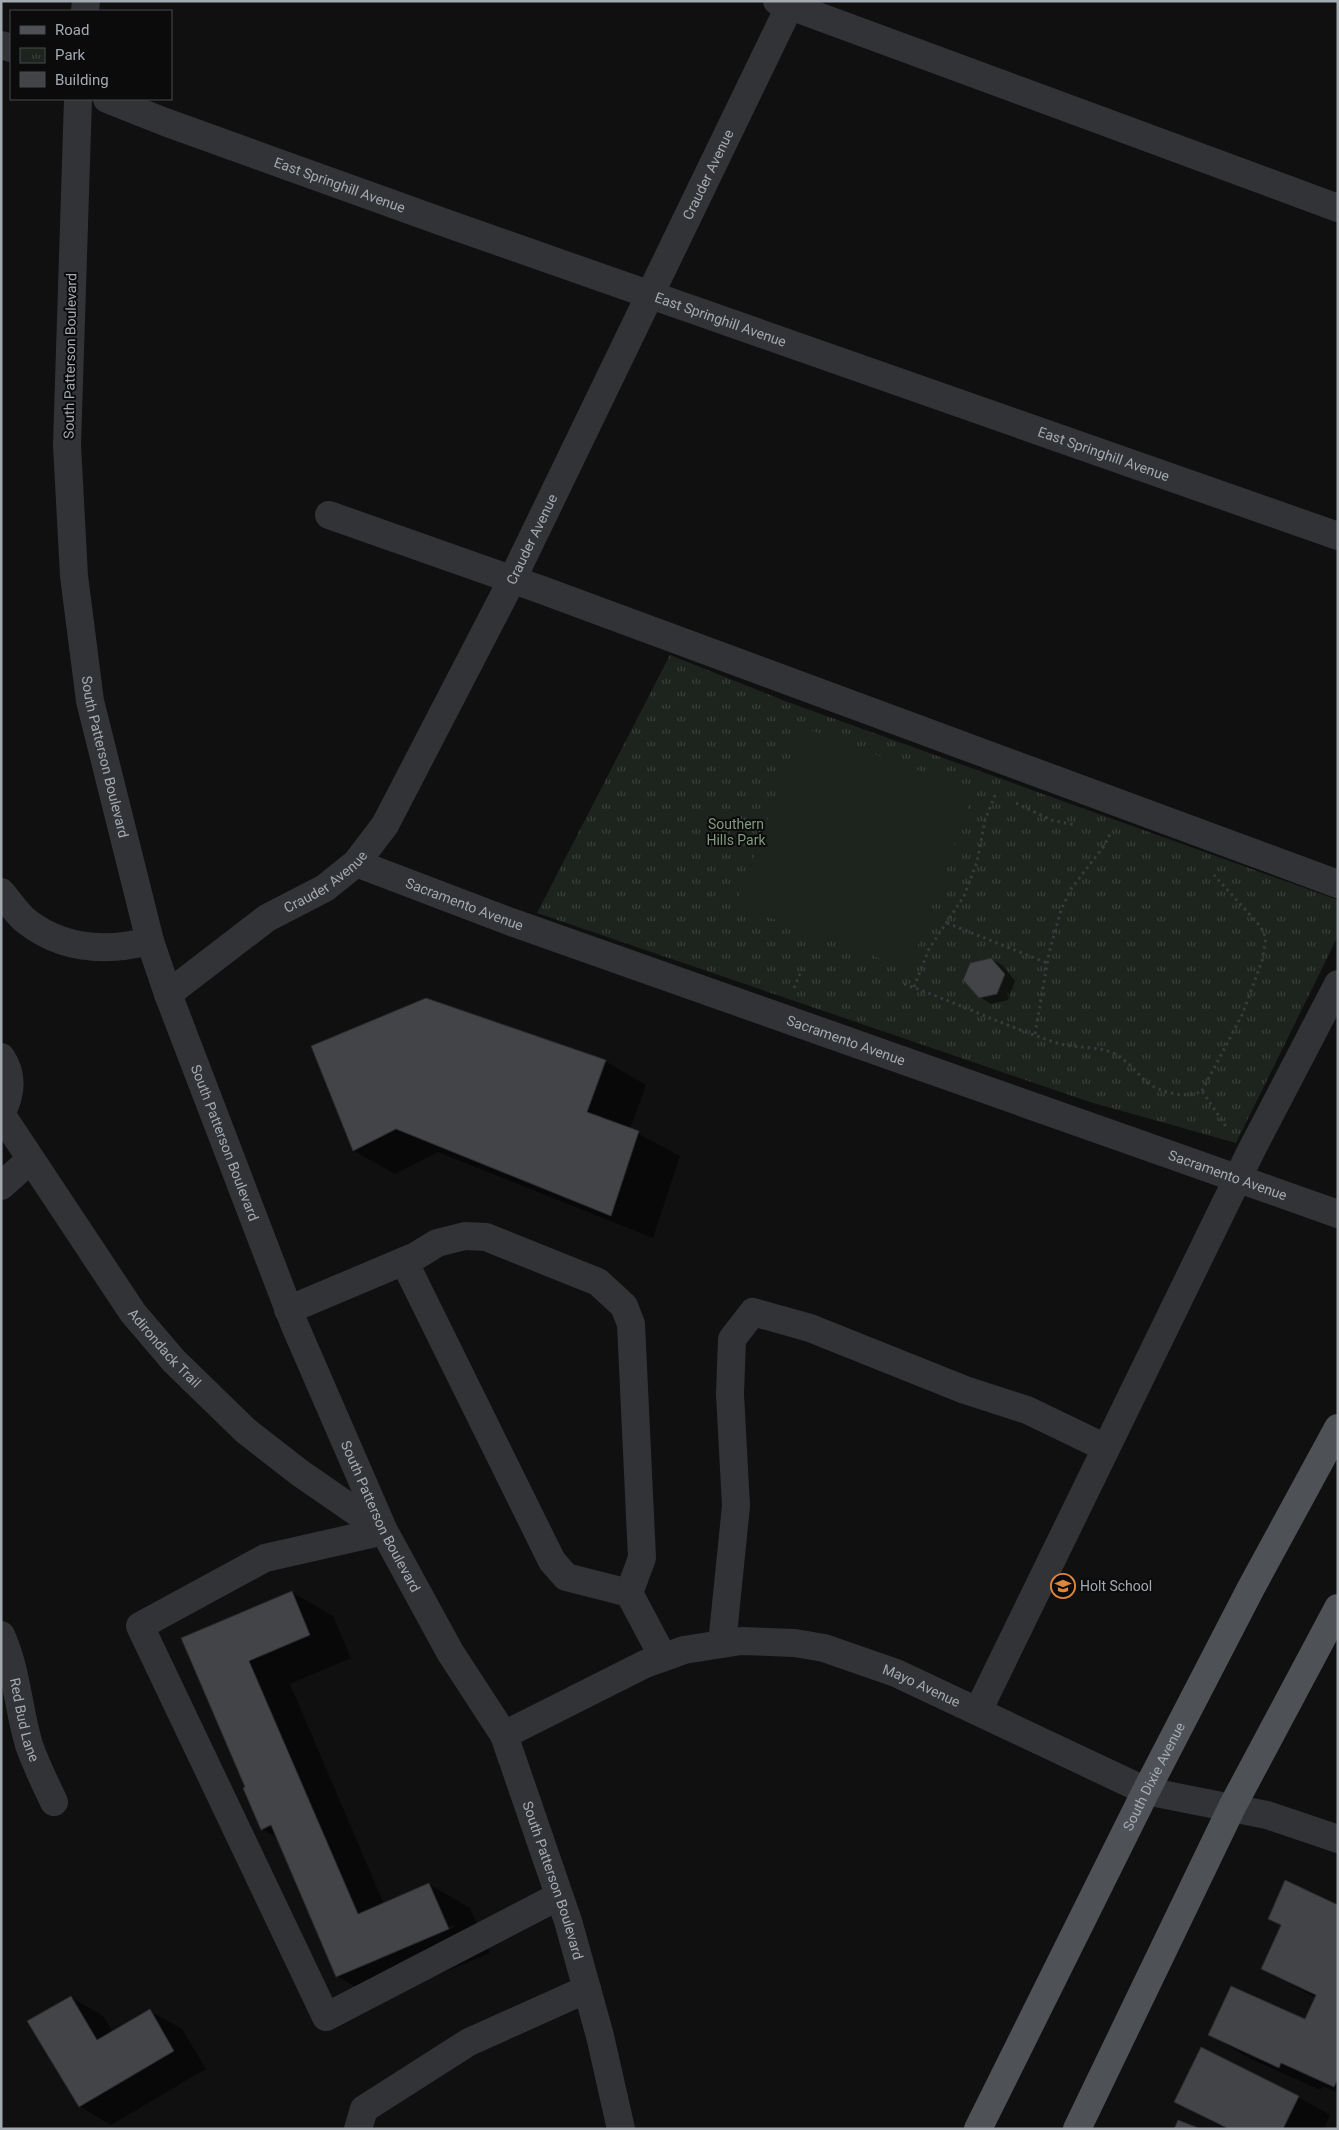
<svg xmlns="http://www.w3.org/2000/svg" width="1339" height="2130" font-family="Roboto,sans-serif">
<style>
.park{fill:url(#park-tufts)}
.garden{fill:#1d231d}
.shadow{fill:#0007;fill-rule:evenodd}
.building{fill:#424447;stroke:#2a2b2d}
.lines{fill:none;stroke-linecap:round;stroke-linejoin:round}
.path{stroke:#383a3d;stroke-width:3;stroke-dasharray:2.5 4;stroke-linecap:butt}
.minor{stroke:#323336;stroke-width:28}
.major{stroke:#4e5155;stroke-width:28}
.labels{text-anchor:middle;stroke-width:4;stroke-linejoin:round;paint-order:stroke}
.street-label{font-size:14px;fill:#a3aab1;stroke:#0b0b0c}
.park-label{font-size:14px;fill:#809a7b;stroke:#0b0b0c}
.poi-label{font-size:14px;fill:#a3aab1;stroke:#0b0b0c;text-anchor:start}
</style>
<defs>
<pattern id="park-tufts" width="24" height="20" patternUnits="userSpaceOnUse" patternTransform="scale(1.25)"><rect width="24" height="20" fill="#1d231d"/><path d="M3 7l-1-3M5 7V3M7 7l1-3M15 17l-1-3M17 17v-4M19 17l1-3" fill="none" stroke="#3b403b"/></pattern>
</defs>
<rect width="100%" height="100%" fill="#101011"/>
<!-- park -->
<path class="park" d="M670,655L785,701L1338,900V936L1236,1143L1090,1102L537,913Z"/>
<!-- garden -->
<path class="garden" d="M802,727L974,791L909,969L736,905Z"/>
<!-- shadow -->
<g class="shadow">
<path d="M991,959L1002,965L1015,981L1008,1000L991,1004L980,997Z"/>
<path d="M312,1047L605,1061L646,1085L630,1129L680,1156L653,1238L438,1152L395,1174L354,1151Z"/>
<path d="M292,1592L333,1616L351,1658L290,1684L384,1904L429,1884L470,1908L490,1953L378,2000L337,1976L278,1838L262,1829L247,1788L183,1639ZM454,1925L455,1927L362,1967V1965Z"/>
<path d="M1338,1906V2093L1323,2086L1320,2090L1251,2059L1210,2035L1305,2021L1316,1998L1262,1968L1282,1926L1269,1918Z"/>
<path d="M71,1997L103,2016L113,2032L150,2011L182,2029L206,2069L111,2125L79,2106Z"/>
<path d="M1298,2097L1330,2115L1324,2129H1225L1176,2102Z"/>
</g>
<!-- building -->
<g class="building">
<path d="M991,958L1005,974L997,994L979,998L963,980L970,963Z"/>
<path d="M426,998L606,1060L587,1112L639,1131L611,1216L396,1129L353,1151L311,1046Z"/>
<path d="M292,1591L310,1635L249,1661L358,1914L429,1883L449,1929L336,1977L271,1825L261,1830L243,1788L245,1787L181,1638Z"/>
<path d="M1285,1880L1338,1905V2079L1334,2087L1281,2063L1279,2068L1208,2035L1231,1986L1305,2019L1316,1995L1261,1969L1281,1925L1268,1919Z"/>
<path d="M71,1996L97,2040L150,2009L174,2051L79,2107L27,2021Z"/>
<path d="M1201,2047L1299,2096L1283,2129H1229L1174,2102Z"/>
<path d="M1178,2120L1201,2129H1174Z"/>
</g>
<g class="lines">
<!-- path -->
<g class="path">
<path d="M1016,803L1051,820L1075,825"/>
<path d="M947,923L1047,963"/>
<path d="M904,984C955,1002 1005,1026 1057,1043C1077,1049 1099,1045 1117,1055C1129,1062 1137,1074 1148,1083C1162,1093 1187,1099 1202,1091L1227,1128"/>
<path d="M914,987L929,949L964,896L977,862L985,820L996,793"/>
<path d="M794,988L802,969"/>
<path d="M1035,1034L1049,953L1061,910L1071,889L1104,846L1110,834"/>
<path d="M1202,1091L1242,1015L1262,961L1266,938L1260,926L1214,875"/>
</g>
<!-- minor -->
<g class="minor">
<path d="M777,1L1338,208"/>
<path d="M85,11L86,1"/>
<path d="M1,45L11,48"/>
<path id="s1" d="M78,99L67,445L74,576L90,701L150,941L168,994L295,1326L384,1531L450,1652L504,1735L568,1921L600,2036L621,2129"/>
<path id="s2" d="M107,99L165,122L454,226L1338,536"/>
<path d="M329,515L542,590L1338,884"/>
<path id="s3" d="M356,863L511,922L1338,1214"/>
<path d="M1,892C9,901 17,914 26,921C63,950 107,952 150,941"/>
<path id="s4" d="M168,994L267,918L325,888L356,863L385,825L512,580L792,1"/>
<path d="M1,1057C14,1076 11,1095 1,1114"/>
<path id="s5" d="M1,1114L133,1313L174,1361L246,1431L300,1473L384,1531"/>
<path d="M1,1186L30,1160"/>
<path d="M404,1261L552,1561L566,1577L629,1593"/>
<path d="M288,1310L416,1256L437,1243L465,1236L486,1237L598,1282L624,1306L631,1324L642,1558L629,1593L663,1657"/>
<path d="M384,1531L265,1558L140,1626L326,2017L559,1896"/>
<path id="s6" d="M1,1635C17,1670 18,1708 29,1745C36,1765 45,1783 54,1802"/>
<path d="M722,1644L736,1506L730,1394L732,1339L753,1312L810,1328L965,1390L1027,1410L1106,1448"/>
<path d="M978,1711L1251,1151L1338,984"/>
<path id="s7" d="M504,1735L645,1664L684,1650L741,1641L795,1643L824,1648L896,1673L1146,1791L1267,1815L1338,1839"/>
<path d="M358,2129L364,2109L469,2042L587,1989"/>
</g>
<!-- major -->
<g class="major">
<path id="s8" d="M978,2129L1146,1791L1251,1588L1338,1428"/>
<path d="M1077,2129L1232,1807L1338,1608"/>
</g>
</g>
<!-- icons -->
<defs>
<symbol id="school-ring" viewBox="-11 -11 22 22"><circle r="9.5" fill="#0b0b0c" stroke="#de863c" stroke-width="1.5"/><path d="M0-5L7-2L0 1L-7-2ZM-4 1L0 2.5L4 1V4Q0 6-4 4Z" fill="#de863c"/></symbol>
</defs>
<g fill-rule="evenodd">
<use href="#school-ring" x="1049" y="1572" width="28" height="28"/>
</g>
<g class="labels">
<!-- street labels -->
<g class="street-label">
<text dy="5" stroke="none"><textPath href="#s4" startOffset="1004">Crauder Avenue</textPath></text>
<text dy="5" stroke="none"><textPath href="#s2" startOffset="248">East Springhill Avenue</textPath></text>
<text dy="5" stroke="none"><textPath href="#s2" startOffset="652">East Springhill Avenue</textPath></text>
<text transform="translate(70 356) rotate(-89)" y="5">South Patterson Boulevard</text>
<text dy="5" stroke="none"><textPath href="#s2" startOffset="1058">East Springhill Avenue</textPath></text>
<text dy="5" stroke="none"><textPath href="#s4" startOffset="599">Crauder Avenue</textPath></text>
<text dy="5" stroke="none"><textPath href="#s1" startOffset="661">South Patterson Boulevard</textPath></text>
<text dy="5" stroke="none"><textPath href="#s4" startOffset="194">Crauder Avenue</textPath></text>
<text dy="5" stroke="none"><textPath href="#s3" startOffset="116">Sacramento Avenue</textPath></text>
<text dy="5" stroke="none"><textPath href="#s3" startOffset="521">Sacramento Avenue</textPath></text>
<text dy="5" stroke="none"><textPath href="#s1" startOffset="1066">South Patterson Boulevard</textPath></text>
<text dy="5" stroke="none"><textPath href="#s3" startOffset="926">Sacramento Avenue</textPath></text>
<text dy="5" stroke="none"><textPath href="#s5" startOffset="286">Adirondack Trail</textPath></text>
<text dy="5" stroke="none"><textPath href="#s1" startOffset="1471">South Patterson Boulevard</textPath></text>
<text dy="5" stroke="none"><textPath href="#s7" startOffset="445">Mayo Avenue</textPath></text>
<text dy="5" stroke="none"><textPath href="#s6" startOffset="88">Red Bud Lane</textPath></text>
<text dy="5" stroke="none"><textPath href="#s8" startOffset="394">South Dixie Avenue</textPath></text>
<text dy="5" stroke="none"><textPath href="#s1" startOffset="1876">South Patterson Boulevard</textPath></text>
</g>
<!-- park labels -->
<g class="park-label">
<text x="736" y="829">Southern<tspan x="736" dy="16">Hills Park</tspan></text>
</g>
<!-- poi labels -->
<g class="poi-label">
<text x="1080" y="1591">Holt School</text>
</g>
</g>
<!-- border -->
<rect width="1339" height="2130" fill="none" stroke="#a3aab1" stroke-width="5"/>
<!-- legend -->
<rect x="10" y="10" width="162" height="90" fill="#0b0b0c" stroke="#484b4e"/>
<rect x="20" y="26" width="25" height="8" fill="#4e5155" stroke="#484b4e"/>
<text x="55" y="35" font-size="15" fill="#a3aab1">Road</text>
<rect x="20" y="48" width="25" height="15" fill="url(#park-tufts)" stroke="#484b4e"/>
<text x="55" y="60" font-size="15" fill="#a3aab1">Park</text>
<rect x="20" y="72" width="25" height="15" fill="#424447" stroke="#484b4e"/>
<text x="55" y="85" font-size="15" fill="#a3aab1">Building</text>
</svg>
